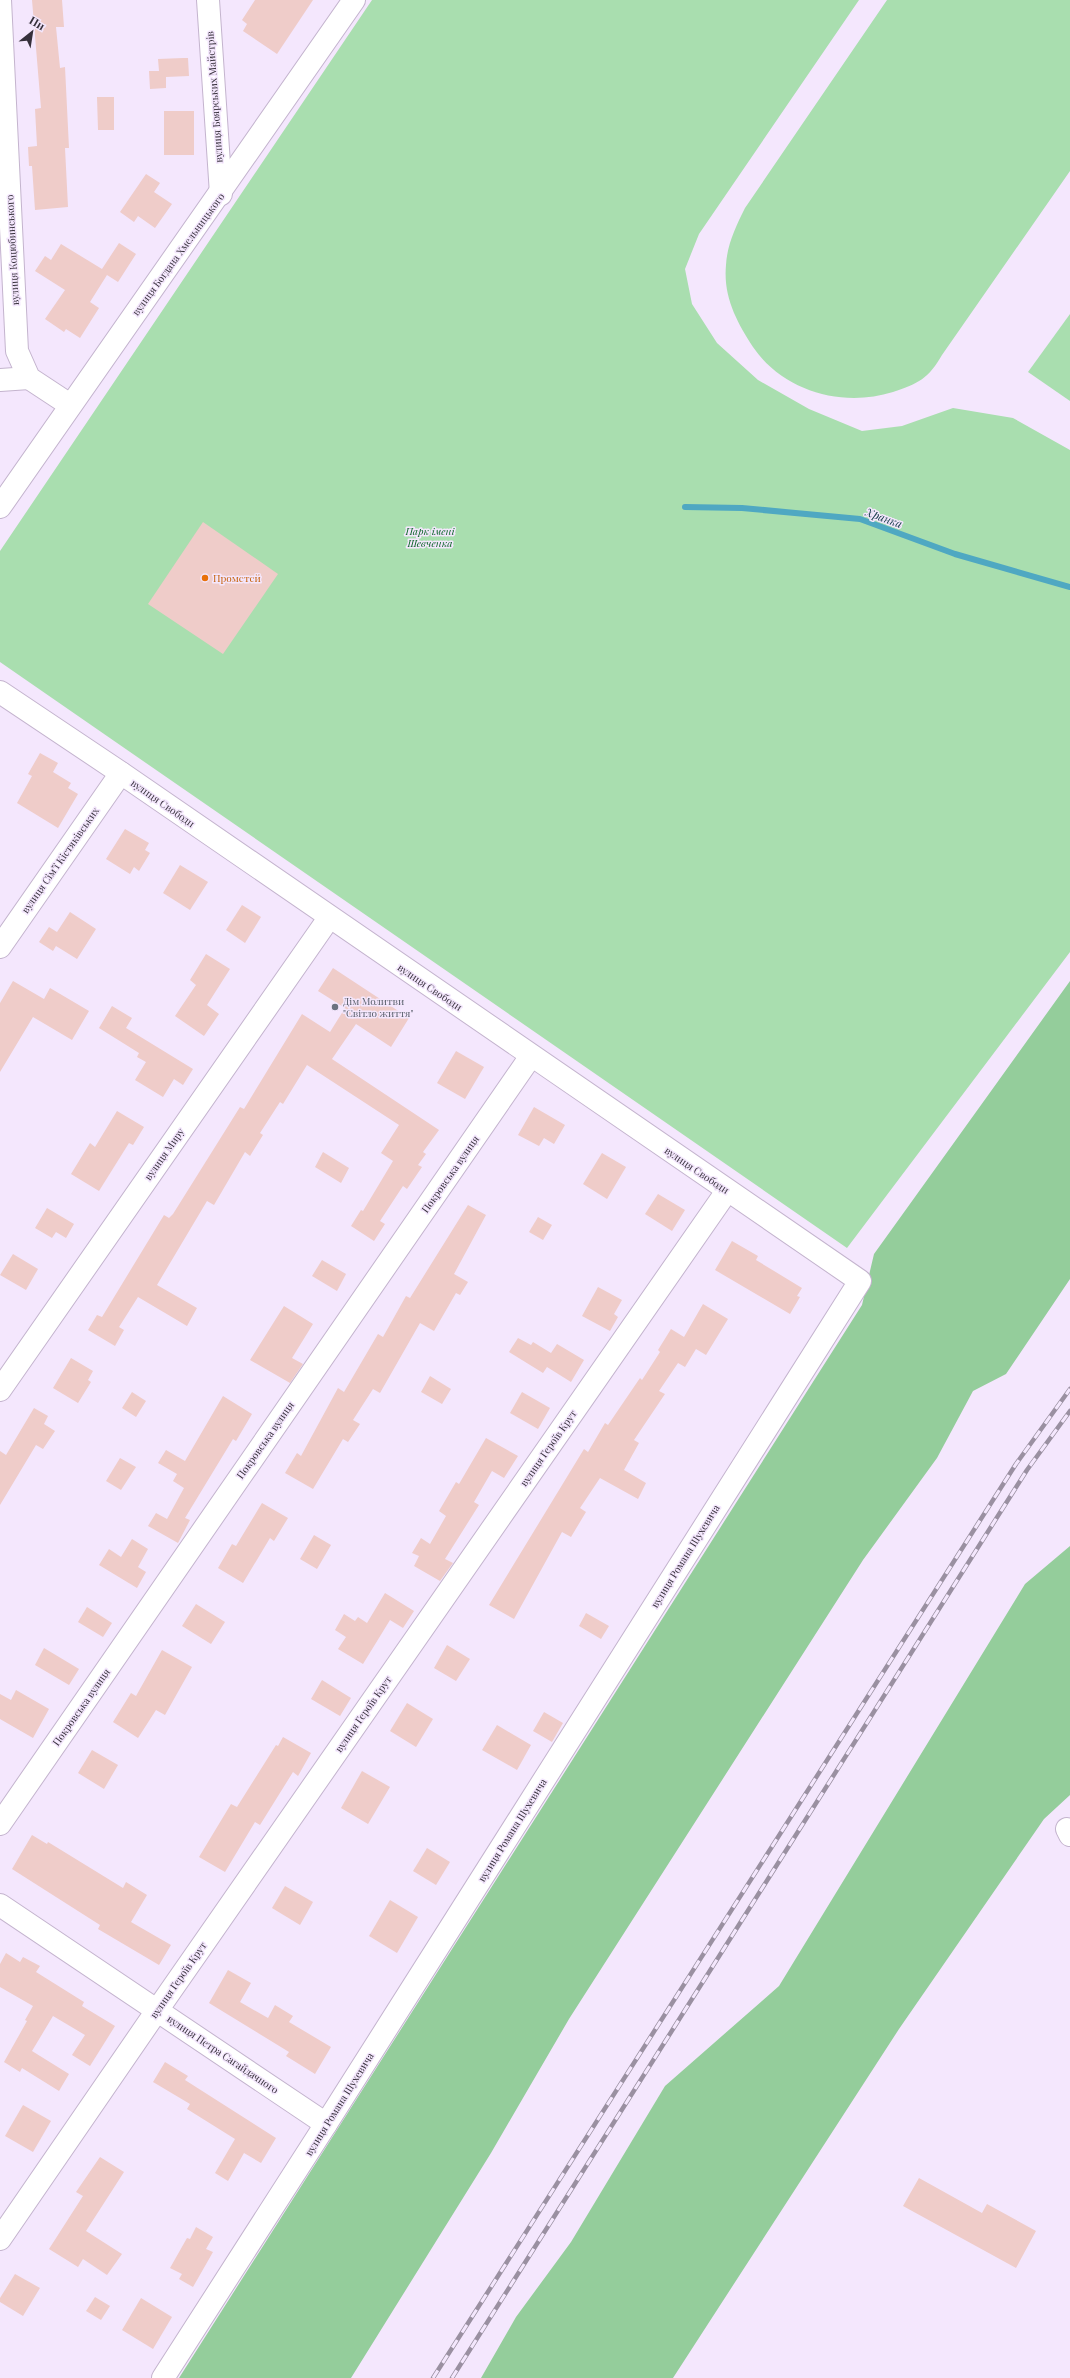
<svg xmlns="http://www.w3.org/2000/svg" width="1070" height="2378" font-family="'Playfair Display',serif">
<style>
.green{fill:#a9deaf}
.forest{fill:#94cd9b}
.lines{fill:none;stroke-linecap:round;stroke-linejoin:round}
.stream{stroke:#4fa8c2;stroke-width:6}
.building{fill:#efccc9}
.minor-casing{stroke:#c4b4ce;stroke-width:24}
.minor{stroke:#fff;stroke-width:22}
.rail-casing{stroke:#9a90a1;stroke-width:4.5}
.rail{stroke:#f4e7fd;stroke-width:3;stroke-dasharray:9;stroke-linecap:butt}
.food-dot{fill:#e8710a;stroke:#f4e7fd;stroke-width:1.5}
.worship-dot{fill:#6b7280;stroke:#f4e7fd;stroke-width:1.5}
.labels{text-anchor:middle;stroke-width:3;stroke-linejoin:round;paint-order:stroke}
.street-label{font-size:10px;fill:#36303b;stroke:#f4e7fd}
.park-label{font-size:10px;font-style:italic;fill:#096326;stroke:#f4e7fd}
.food-label{font-size:10px;fill:#c56008;stroke:#f4e7fd;text-anchor:start}
.worship-label{font-size:10px;fill:#5b616d;stroke:#f4e7fd;text-anchor:start}
.water-label{font-size:11px;font-style:italic;fill:#0c3641;stroke:#f4e7fd}
</style>
<rect width="100%" height="100%" fill="#f4e7fd"/>
<!-- green -->
<g class="green">
<path d="M372,0H859L699,234L685,269L692,304L717,343L758,380L809,409L862,431L902,426L953,408L1013,418L1070,450V952L847,1248L0,662V551Z"/>
<path d="M887,0H1070V171L942,355C929,378 918,384 893,392C842,408 783,391 753,347C737,322 723,297 726,265C727,245 736,226 745,208Z"/>
<path d="M1070,314V401L1028,372Z"/>
</g>
<!-- forest -->
<g class="forest">
<path d="M1070,981V1279L1006,1374L973,1391L937,1458L863,1560L569,2019L491,2153L351,2378H179L862,1305L874,1254Z"/>
<path d="M1070,1546V1795L1044,1819L899,2029L673,2378H481L516,2317L571,2242L665,2086L779,1986L1025,1584Z"/>
</g>
<g class="lines">
<!-- stream -->
<path class="stream" d="M685,507L742,508L860,519L955,554L1070,587"/>
</g>
<!-- building -->
<g class="building">
<path d="M32,0H62L64,27H56L60,68L65,67L69,148H65L68,207L35,210L32,166H29L28,147L37,146L35,109L41,108Z"/>
<path d="M255,0H313L277,54L243,31L247,24L242,20Z"/>
<path d="M183,58H188L189,76L166,77V88L150,89L149,71H159L158,59Z"/>
<path d="M97,97H114V130H98Z"/>
<rect x="164" y="111" width="30" height="44"/>
<path d="M146,174L160,183L154,192L172,204L155,228L138,216L134,222L120,212Z"/>
<path d="M119,243L136,254L118,282L107,275L90,302L99,308L80,338L66,329L64,332L45,319L65,290L35,271L45,256L51,260L61,244L102,269Z"/>
<path d="M203,522L278,574L223,654L148,604Z"/>
<path d="M40,753L58,763L53,772L71,783L68,788L78,794L58,828L17,803L32,776L28,774Z"/>
<path d="M125,829L149,843L145,850L150,853L139,871L134,867L130,874L106,859Z"/>
<path d="M180,865L208,882L190,910L163,893Z"/>
<path d="M242,905L261,917L245,943L226,930Z"/>
<path d="M70,912L96,929L77,959L56,946L53,951L39,942L49,927L57,932Z"/>
<path d="M206,954L230,969L207,1005L219,1014L204,1036L175,1016L196,985L190,980Z"/>
<path d="M333,968L409,1018L391,1047L356,1024L332,1059L439,1130L423,1152L426,1154L418,1165L422,1167L407,1189L403,1186L380,1221L385,1224L374,1241L351,1226L361,1210L363,1211L393,1161L381,1153L399,1125L307,1065L283,1104L280,1102L260,1133L263,1135L250,1156L245,1152L214,1205L207,1201L157,1285L197,1308L187,1326L138,1297L119,1327L124,1330L115,1346L88,1330L97,1315L102,1317L164,1215L169,1218L173,1214L240,1107L244,1109L302,1014L330,1032L345,1008L318,991Z"/>
<path d="M13,981L44,999L50,988L89,1011L72,1040L33,1017L0,1072V1003Z"/>
<path d="M112,1006L132,1018L126,1028L193,1069L183,1085L174,1079L163,1097L135,1080L146,1062L137,1057L139,1053L99,1028Z"/>
<path d="M456,1051L484,1067L465,1099L437,1083Z"/>
<path d="M534,1107L565,1125L554,1144L544,1138L539,1146L518,1135Z"/>
<path d="M117,1111L144,1127L133,1145L129,1143L99,1191L71,1174L90,1143L95,1147Z"/>
<path d="M323,1152L349,1168L341,1183L315,1167Z"/>
<path d="M602,1153L626,1167L607,1199L583,1184Z"/>
<path d="M658,1194L685,1210L672,1231L645,1214Z"/>
<path d="M468,1205L486,1215L454,1274L468,1282L460,1295L456,1293L434,1331L420,1323L380,1393L373,1389L353,1420L360,1424L348,1442L343,1439L313,1489L285,1473L297,1453L301,1456L338,1388L344,1392L378,1334L383,1337L406,1296L410,1298Z"/>
<path d="M47,1208L74,1224L66,1238L56,1232L52,1238L35,1228Z"/>
<path d="M538,1217L552,1225L543,1240L529,1232Z"/>
<path d="M732,1241L758,1256L756,1260L802,1288L797,1296L800,1297L790,1314L715,1270Z"/>
<path d="M13,1254L38,1269L26,1290L0,1275Z"/>
<path d="M322,1260L346,1274L337,1291L312,1276Z"/>
<path d="M598,1287L622,1300L614,1314L618,1317L610,1331L582,1316Z"/>
<path d="M703,1304L728,1319L706,1355L696,1349L685,1367L678,1363L659,1391L665,1394L634,1440L639,1443L624,1470L646,1483L638,1499L600,1478L580,1508L586,1512L571,1537L562,1532L514,1619L489,1605L584,1449L588,1452L605,1423L608,1425L640,1378L642,1380L660,1352L658,1350L671,1329L684,1337Z"/>
<path d="M284,1306L313,1324L292,1358L303,1364L290,1383L250,1360Z"/>
<path d="M518,1338L531,1345L533,1342L551,1353L557,1344L584,1360L571,1382L547,1367L543,1373L509,1352Z"/>
<path d="M71,1358L93,1371L88,1380L91,1382L78,1403L53,1388Z"/>
<path d="M430,1376L451,1389L442,1404L421,1392Z"/>
<path d="M132,1392L146,1401L136,1417L122,1408Z"/>
<path d="M522,1392L550,1408L538,1429L510,1413Z"/>
<path d="M223,1396L252,1414L236,1441L233,1439L185,1518L190,1520L178,1543L148,1526L156,1513L167,1519L184,1488L173,1481L177,1474L158,1463L166,1450L185,1461Z"/>
<path d="M34,1408L48,1416L44,1424L55,1431L43,1449L36,1445L0,1505V1451L6,1455Z"/>
<path d="M486,1438L518,1456L504,1478L492,1471L474,1502L479,1505L445,1559L453,1563L440,1581L414,1566L419,1556L412,1553L421,1538L430,1544L446,1516L439,1511L456,1482L459,1484Z"/>
<path d="M120,1458L136,1467L121,1490L106,1481Z"/>
<path d="M262,1503L288,1518L274,1541L270,1538L243,1583L218,1568L232,1544L236,1546Z"/>
<path d="M314,1535L331,1545L317,1569L300,1559Z"/>
<path d="M132,1539L148,1549L138,1567L146,1572L137,1588L99,1565L109,1549L121,1557Z"/>
<path d="M385,1593L414,1611L403,1628L390,1620L363,1664L338,1649L346,1637L335,1630L344,1614L355,1621L358,1617L367,1623Z"/>
<path d="M196,1604L225,1622L211,1644L182,1626Z"/>
<path d="M87,1607L112,1623L103,1637L78,1622Z"/>
<path d="M586,1613L609,1626L601,1639L579,1626Z"/>
<path d="M447,1645L470,1659L456,1681L434,1668Z"/>
<path d="M44,1648L79,1669L69,1685L35,1665Z"/>
<path d="M162,1650L192,1667L165,1715L156,1710L138,1738L113,1722L131,1693L136,1696Z"/>
<path d="M322,1680L351,1698L340,1716L311,1699Z"/>
<path d="M16,1690L49,1709L33,1738L0,1719V1694L11,1700Z"/>
<path d="M407,1703L433,1719L416,1747L390,1731Z"/>
<path d="M544,1712L563,1723L552,1742L533,1731Z"/>
<path d="M497,1725L531,1745L517,1770L482,1750Z"/>
<path d="M283,1737L311,1753L298,1776L293,1772L260,1825L255,1822L225,1872L199,1857L231,1804L237,1807L276,1745L278,1746Z"/>
<path d="M92,1750L118,1765L104,1789L78,1773Z"/>
<path d="M362,1771L390,1787L368,1824L341,1808Z"/>
<path d="M32,1835L47,1844L48,1842L123,1888L126,1882L147,1895L131,1922L171,1945L159,1965L98,1929L100,1925L12,1869Z"/>
<path d="M427,1848L450,1862L436,1885L413,1871Z"/>
<path d="M285,1886L313,1902L300,1925L272,1908Z"/>
<path d="M390,1900L418,1917L397,1953L369,1936Z"/>
<path d="M6,1953L20,1962L23,1957L40,1966L36,1972L84,2002L82,2006L115,2026L90,2066L72,2055L85,2035L53,2016L32,2051L69,2074L59,2091L22,2068L20,2072L4,2062L27,2021L25,2020L33,2006L0,1987V1964Z"/>
<path d="M228,1970L251,1983L240,2002L268,2018L275,2005L293,2016L289,2022L331,2047L315,2074L286,2056L289,2052L209,2003Z"/>
<path d="M165,2062L188,2076L185,2080L276,2138L261,2163L244,2153L228,2181L215,2173L235,2139L187,2109L190,2104L153,2082Z"/>
<path d="M23,2105L51,2121L33,2152L5,2136Z"/>
<path d="M100,2157L124,2172L86,2231L122,2254L107,2275L83,2259L78,2267L49,2249L83,2196L76,2192Z"/>
<path d="M919,2178L982,2213L987,2204L1036,2231L1016,2268L903,2206Z"/>
<path d="M196,2227L213,2237L206,2249L213,2252L193,2287L179,2279L182,2274L170,2268L187,2238L190,2239Z"/>
<path d="M15,2274L40,2288L23,2316L0,2302V2298Z"/>
<path d="M95,2297L110,2306L101,2320L86,2311Z"/>
<path d="M141,2298L172,2317L153,2349L122,2330Z"/>
</g>
<g class="lines">
<defs>
<g id="minor">
<path d="M0,0L17,351L29,378L70,405"/>
<path d="M208,0L221,194"/>
<path d="M0,380L29,378"/>
<path d="M0,507L354,0"/>
<path d="M0,692L121,773L860,1281L326,2124L163,2378"/>
<path d="M0,947L121,773"/>
<path d="M0,1390L329,918"/>
<path d="M0,1824L531,1056"/>
<path d="M1067,1829L1070,1835"/>
<path d="M0,1905L326,2124"/>
<path d="M0,2239L158,2009L727,1191"/>
</g>
</defs>
<!-- minor casing -->
<use href="#minor" class="minor-casing"/>
<!-- minor -->
<use href="#minor" class="minor"/>
<defs>
<g id="rail">
<path d="M433,2378L1016,1464L1070,1389"/>
<path d="M452,2378L1027,1470L1070,1411"/>
</g>
</defs>
<!-- rail casing -->
<use href="#rail" class="rail-casing"/>
<!-- rail -->
<use href="#rail" class="rail"/>
</g>
<!-- markers -->
<circle class="food-dot" cx="205" cy="578" r="4"/>
<circle class="worship-dot" cx="335" cy="1007" r="4"/>
<g class="labels">
<!-- street labels -->
<g class="street-label">
<text transform="translate(214 97) rotate(-94)" y="4">вулиця Боярських Майстрів</text>
<text transform="translate(12 250) rotate(-93)" y="4">вулиця Коцюбинського</text>
<text transform="translate(178 254) rotate(-54)" y="4">вулиця Богдана Хмельницького</text>
<text transform="translate(163 803) rotate(35)" y="4">вулиця Свободи</text>
<text transform="translate(60 860) rotate(-55)" y="4">вулиця Сімʼї Кістяківських</text>
<text transform="translate(430 987) rotate(34)" y="4">вулиця Свободи</text>
<text transform="translate(164 1154) rotate(-55)" y="4">вулиця Миру</text>
<text transform="translate(697 1170) rotate(34)" y="4">вулиця Свободи</text>
<text transform="translate(450 1174) rotate(-55)" y="4">Покровська вулиця</text>
<text transform="translate(265 1440) rotate(-55)" y="4">Покровська вулиця</text>
<text transform="translate(548 1448) rotate(-55)" y="4">вулиця Героїв Крут</text>
<text transform="translate(685 1556) rotate(-58)" y="4">вулиця Романа Шухевича</text>
<text transform="translate(81 1707) rotate(-55)" y="4">Покровська вулиця</text>
<text transform="translate(363 1714) rotate(-55)" y="4">вулиця Героїв Крут</text>
<text transform="translate(512 1830) rotate(-58)" y="4">вулиця Романа Шухевича</text>
<text transform="translate(178 1980) rotate(-55)" y="4">вулиця Героїв Крут</text>
<text transform="translate(223 2054) rotate(34)" y="4">вулиця Петра Сагайдачного</text>
<text transform="translate(339 2104) rotate(-58)" y="4">вулиця Романа Шухевича</text>
</g>
<!-- park labels -->
<g class="park-label">
<text x="430" y="535">Парк імені<tspan x="430" dy="12">Шевченка</tspan></text>
</g>
<!-- food labels -->
<g class="food-label">
<text x="213" y="582">Прометей</text>
</g>
<!-- worship labels -->
<g class="worship-label">
<text x="343" y="1005">Дім Молитви<tspan x="343" dy="12">"Світло життя"</tspan></text>
</g>
<!-- water labels -->
<g class="water-label">
<text transform="translate(884 518) rotate(20)" y="4">Хранка</text>
</g>
</g>
<!-- north arrow -->
<g transform="translate(32 32) rotate(30)" stroke="#f4e7fd" stroke-width="3" paint-order="stroke">
<path d="M0-3L7 15L0 10L-7 15Z" fill="#36303b"/>
<text y="-6" font-size="11" font-weight="bold" text-anchor="middle" fill="#36303b">Пн</text>
</g>
</svg>
